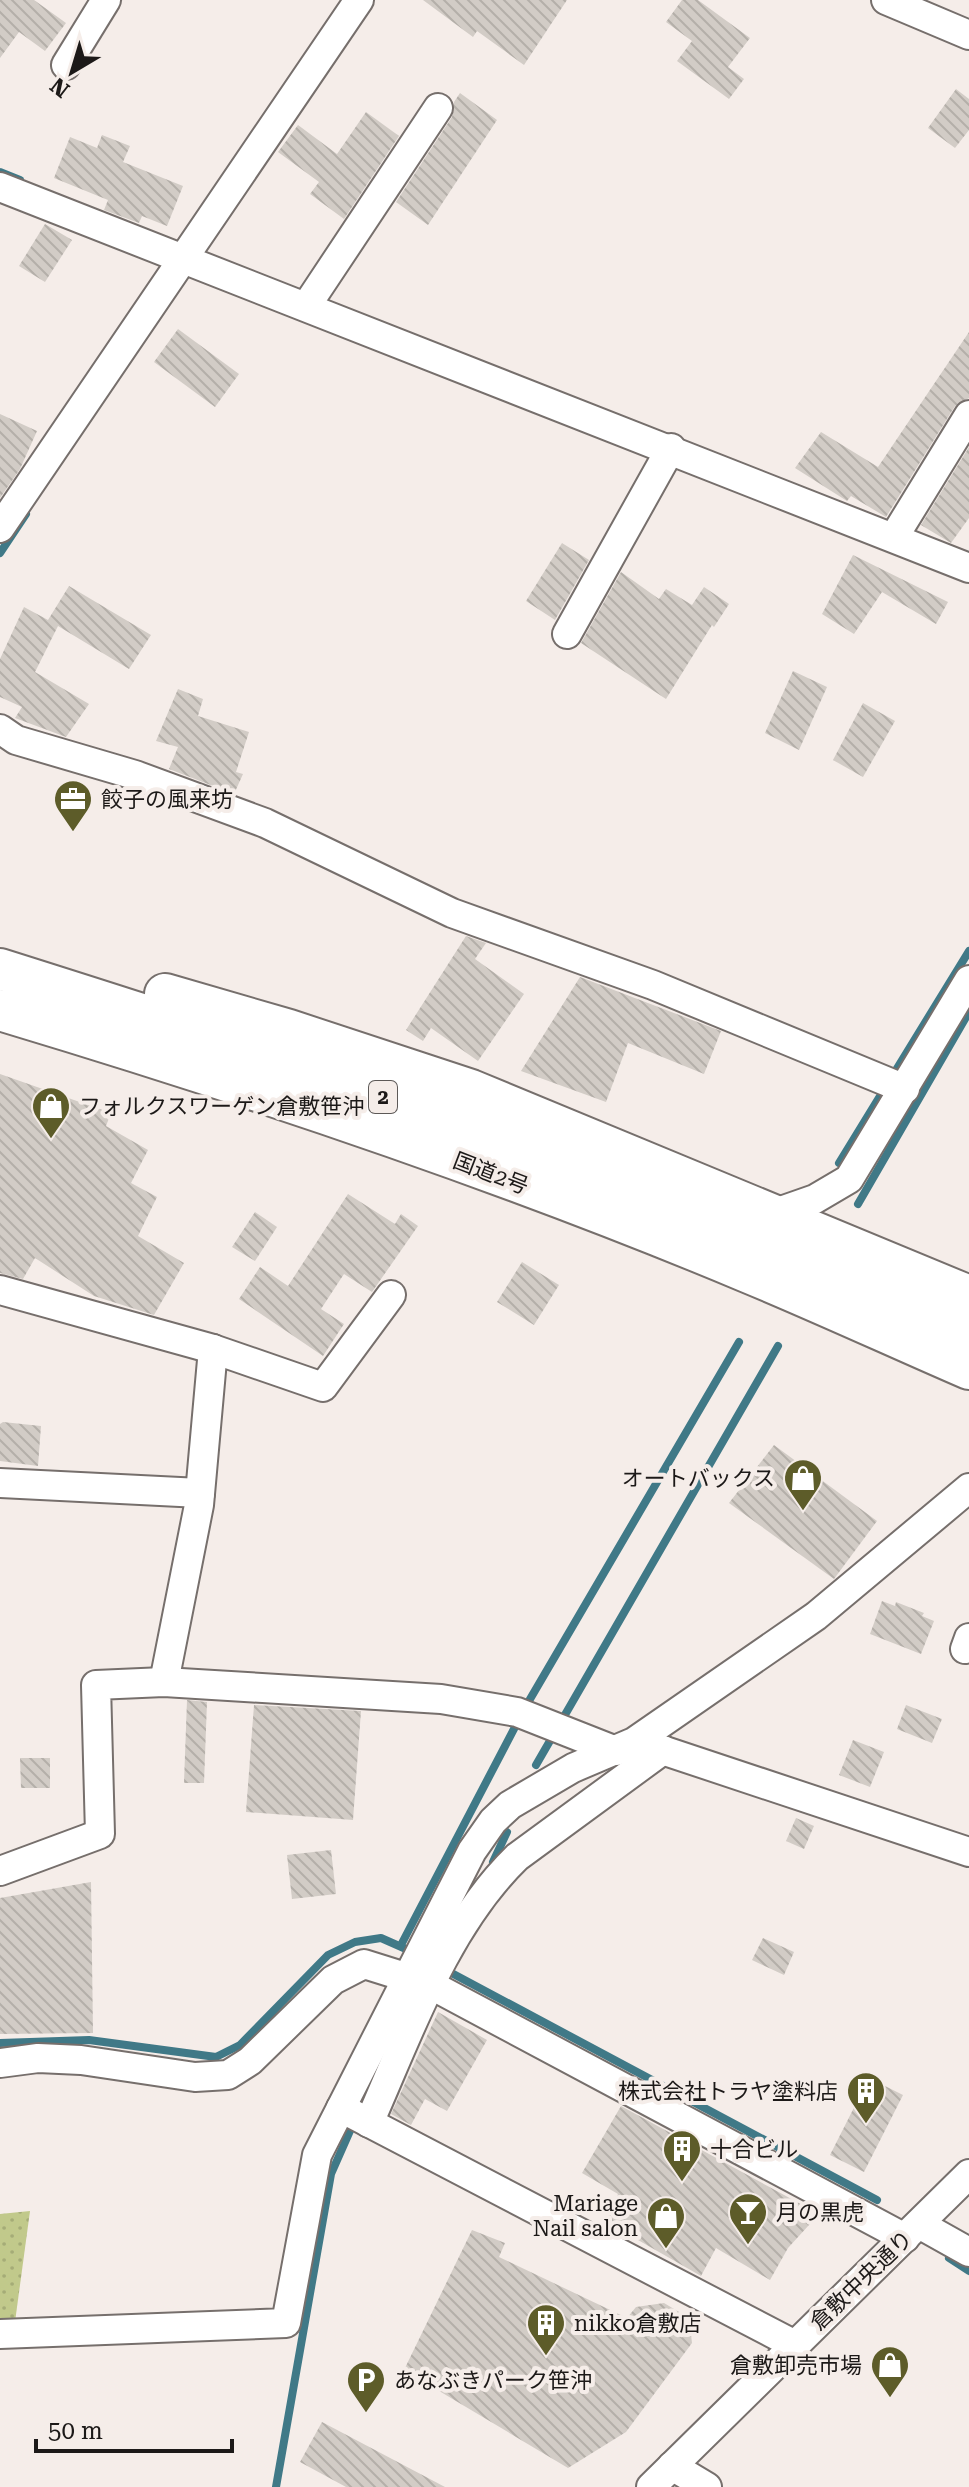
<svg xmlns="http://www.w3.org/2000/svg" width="969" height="2487" font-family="'Roboto Serif','Noto Sans JP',serif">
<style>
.park{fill:url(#park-dots)}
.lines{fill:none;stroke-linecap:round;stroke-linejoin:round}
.stream{stroke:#407987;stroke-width:8}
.building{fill:url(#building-back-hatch)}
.minor-casing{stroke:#766f6c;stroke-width:32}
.highway-casing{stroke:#766f6c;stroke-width:44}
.minor{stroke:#fff;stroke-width:28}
.highway{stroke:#fff;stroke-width:40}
.labels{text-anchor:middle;stroke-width:8;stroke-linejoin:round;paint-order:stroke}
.shield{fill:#f5ede9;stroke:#5d5957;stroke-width:2}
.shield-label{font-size:20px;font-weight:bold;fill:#1c1918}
.poi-label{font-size:22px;fill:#1c1918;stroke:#f5ede9;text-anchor:start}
.street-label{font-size:22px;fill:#1c1918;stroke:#f5ede9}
</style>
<defs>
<pattern id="park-dots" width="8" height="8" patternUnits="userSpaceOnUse" patternTransform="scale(2)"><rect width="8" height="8" fill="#c1c98b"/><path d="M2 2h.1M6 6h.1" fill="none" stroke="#a5ac77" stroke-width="1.8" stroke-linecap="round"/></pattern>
<pattern id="building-back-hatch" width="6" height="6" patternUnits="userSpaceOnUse" patternTransform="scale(2)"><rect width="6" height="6" fill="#d2ccc6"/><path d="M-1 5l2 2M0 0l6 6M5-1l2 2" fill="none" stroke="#b4afa9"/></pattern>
</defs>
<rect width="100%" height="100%" fill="#f5ede9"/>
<!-- park -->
<path class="park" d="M30,2211L15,2322L0,2323V2214Z"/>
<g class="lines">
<!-- stream -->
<g class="stream">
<path d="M0,172L20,180"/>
<path d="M0,553L26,514"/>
<path d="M839,1163L969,951"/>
<path d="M858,1204L969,1012"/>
<path d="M536,1765L778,1346"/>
<path d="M493,1862L507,1832"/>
<path d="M401,1945L526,1706L739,1342"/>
<path d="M444,1969L877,2200"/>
<path d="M0,2043L89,2040L216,2057L240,2045L328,1955L355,1942L381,1938L415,1953"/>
<path d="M949,2258L969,2271"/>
<path d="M276,2487L331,2174L380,2063"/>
</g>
</g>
<!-- building -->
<g class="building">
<path d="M0,0H34L66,23L45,51L19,32L0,58Z"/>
<path d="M423,0H567L524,65L477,31L473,37Z"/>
<path d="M682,0H698L750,38L728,67L744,79L729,99L677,61L692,41L666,22Z"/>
<path d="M956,89L969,99V130L955,148L928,128Z"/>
<path d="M460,93L497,120L428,225L396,202L452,117L454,102Z"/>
<path d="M366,112L399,136L344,219L310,194L319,182L278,152L298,125L337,154Z"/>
<path d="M102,135L130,146L123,162L183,186L167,226L142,216L139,223L104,210L108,200L54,178L70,137L97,148Z"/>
<path d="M45,224L72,240L45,282L19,266Z"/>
<path d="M178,329L239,374L215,407L154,362Z"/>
<path d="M969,332V398L955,406L886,517L851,496L847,501L795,468L821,432L878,467Z"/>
<path d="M0,414L37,431L20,469L0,498Z"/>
<path d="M969,447V518L951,543L921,525Z"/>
<path d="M562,543L589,560L555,620L526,601Z"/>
<path d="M853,555L948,602L936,624L882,592L854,634L822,614Z"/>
<path d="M621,572L659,599L666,589L692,605L704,587L729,604L714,627L712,625L666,699L581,643Z"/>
<path d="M69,586L151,635L129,669L58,626L35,672L89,704L66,737L15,718L22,707L0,697V659L24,607L48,620Z"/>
<path d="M793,671L827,687L799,750L765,733Z"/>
<path d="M178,689L203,699L198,716L249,732L236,772L243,774L234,794L169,769L178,747L156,741Z"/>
<path d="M863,703L895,721L863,777L833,760Z"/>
<path d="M466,936L486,943L475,959L524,994L478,1061L431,1028L423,1041L406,1030Z"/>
<path d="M580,977L721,1031L704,1074L628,1043L606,1102L521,1071Z"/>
<path d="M0,1074L111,1113L106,1126L148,1150L131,1183L157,1197L138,1236L184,1263L154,1315L94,1296L35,1258L23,1279L0,1273Z"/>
<path d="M348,1194L395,1224L401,1214L418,1226L372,1292L344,1274L321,1309L344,1324L323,1356L239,1299L260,1267L288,1286Z"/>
<path d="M255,1212L277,1227L255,1261L232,1247Z"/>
<path d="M522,1262L559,1285L534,1325L497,1302Z"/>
<path d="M3,1422L41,1426L38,1466L0,1461V1424Z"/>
<path d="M774,1445L877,1521L834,1579L729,1503Z"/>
<path d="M882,1601L895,1606L896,1602L924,1613L922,1616L934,1621L921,1654L870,1634Z"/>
<path d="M187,1700L207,1702L204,1783H184Z"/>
<path d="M254,1705L361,1711L353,1820L246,1812Z"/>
<path d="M906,1705L942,1719L932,1743L897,1729Z"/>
<path d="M853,1740L884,1752L870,1787L839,1775Z"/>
<path d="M20,1758H50V1788H21Z"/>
<path d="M796,1818L814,1826L804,1849L786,1841Z"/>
<path d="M331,1850L336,1894L292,1899L287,1855Z"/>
<path d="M91,1882L93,2033L0,2034V1898Z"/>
<path d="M763,1938L794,1952L784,1975L752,1960Z"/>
<path d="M438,2012L487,2040L447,2111L425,2099L411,2125L391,2114Z"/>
<path d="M869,2078L903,2095L864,2172L830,2155Z"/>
<path d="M621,2106L819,2214L788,2248L770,2280L716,2248L701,2276L603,2220L618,2194L582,2173Z"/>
<path d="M472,2230L505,2243L499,2257L627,2318L636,2307L664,2303L689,2318L692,2343L626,2432L568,2468L404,2370Z"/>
<path d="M322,2422L445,2487H346L300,2462Z"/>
</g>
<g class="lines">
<defs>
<g id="minor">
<path d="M886,0L969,35"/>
<path d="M66,65L106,0"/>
<path d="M0,187L969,568"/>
<path d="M307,305L438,108"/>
<path d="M0,528L359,0"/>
<path d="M894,537L969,415"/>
<path d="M567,634L671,448"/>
<path d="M0,729L16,740L135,775L265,823L452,913L653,985L905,1089"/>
<path d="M775,1213L815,1199L849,1179L969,980"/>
<path d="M0,1290L213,1349L323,1387L391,1295"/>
<path d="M0,1483L200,1493"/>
<path d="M965,1649L969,1638"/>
<path d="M164,1682L199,1505L213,1349"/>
<path d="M647,1745L969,1852"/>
<path d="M0,1871L100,1834L96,1685L164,1682L441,1699L517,1712L616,1751"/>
<path d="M0,2063L38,2058L81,2060L195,2077L228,2075L250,2061L333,1980L364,1964L431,1985L905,2238"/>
<path d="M341,2108L795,2345"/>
<path d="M369,2123C409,2033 445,1927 517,1857L663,1750"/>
<path d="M919,2224L969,2252"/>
<path d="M0,2334L286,2323L317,2155L472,1851L493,1821L510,1805L573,1768L634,1742L816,1616L969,1488"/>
<path d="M672,2466L707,2487"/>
<path d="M651,2487L969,2174"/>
</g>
<g id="highway">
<path d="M0,969C152,1017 304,1065 453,1121C626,1186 798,1257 969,1328"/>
<path d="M165,994L289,1030L471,1090L969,1296"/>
<path d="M0,1010C253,1086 504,1170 747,1272C822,1303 895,1337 969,1369"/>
</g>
</defs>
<!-- minor casing -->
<use href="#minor" class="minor-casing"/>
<!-- highway casing -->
<use href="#highway" class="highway-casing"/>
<!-- minor -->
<use href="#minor" class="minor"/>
<!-- highway -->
<use href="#highway" class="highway"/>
</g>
<!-- icons -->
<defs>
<symbol id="office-pin" viewBox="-11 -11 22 30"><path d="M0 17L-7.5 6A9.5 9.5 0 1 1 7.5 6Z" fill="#5d5c29" stroke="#f5ede9"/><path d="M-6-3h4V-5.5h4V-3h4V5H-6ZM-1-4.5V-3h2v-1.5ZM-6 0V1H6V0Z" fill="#fff"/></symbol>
<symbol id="shop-pin" viewBox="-11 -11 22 30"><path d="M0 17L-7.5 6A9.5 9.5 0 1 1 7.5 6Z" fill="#5d5c29" stroke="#f5ede9"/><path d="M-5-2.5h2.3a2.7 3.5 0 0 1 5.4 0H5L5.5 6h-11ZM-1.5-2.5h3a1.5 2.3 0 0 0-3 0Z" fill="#fff"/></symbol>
<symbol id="building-pin" viewBox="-11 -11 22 30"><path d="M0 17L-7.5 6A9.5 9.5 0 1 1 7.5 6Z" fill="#5d5c29" stroke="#f5ede9"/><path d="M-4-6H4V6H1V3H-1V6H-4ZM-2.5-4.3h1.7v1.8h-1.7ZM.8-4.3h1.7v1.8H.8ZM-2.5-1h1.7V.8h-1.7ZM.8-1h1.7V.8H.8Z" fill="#fff"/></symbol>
<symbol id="bar-pin" viewBox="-11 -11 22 30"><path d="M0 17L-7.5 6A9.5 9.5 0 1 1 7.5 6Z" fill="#5d5c29" stroke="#f5ede9"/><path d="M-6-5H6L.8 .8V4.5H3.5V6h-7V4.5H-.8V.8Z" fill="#fff"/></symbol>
<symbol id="parking-pin" viewBox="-11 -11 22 30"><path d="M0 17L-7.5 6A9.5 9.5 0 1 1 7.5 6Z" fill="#5d5c29" stroke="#f5ede9"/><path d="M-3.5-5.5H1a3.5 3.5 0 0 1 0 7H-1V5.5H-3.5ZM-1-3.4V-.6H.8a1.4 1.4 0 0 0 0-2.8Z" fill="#fff"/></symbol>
</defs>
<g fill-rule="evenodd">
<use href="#office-pin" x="51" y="777" width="44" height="60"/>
<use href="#shop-pin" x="29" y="1084" width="44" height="60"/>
<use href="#shop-pin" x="781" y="1456" width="44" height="60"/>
<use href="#building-pin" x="844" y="2069" width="44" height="60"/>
<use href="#building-pin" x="660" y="2127" width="44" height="60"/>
<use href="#bar-pin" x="726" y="2190" width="44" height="60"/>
<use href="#shop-pin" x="644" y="2194" width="44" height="60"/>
<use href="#building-pin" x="524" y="2301" width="44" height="60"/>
<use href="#shop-pin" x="868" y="2343" width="44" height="60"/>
<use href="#parking-pin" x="344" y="2358" width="44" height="60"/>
</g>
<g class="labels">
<!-- shield labels -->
<rect class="shield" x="369" y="1081" width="28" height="32" rx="6"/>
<g class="shield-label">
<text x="383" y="1104">2</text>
</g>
<!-- poi labels -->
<g class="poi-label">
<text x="101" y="807">餃子の風来坊</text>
<text x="79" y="1114">フォルクスワーゲン倉敷笹沖</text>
<text x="775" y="1486" text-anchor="end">オートバックス</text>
<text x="838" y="2099" text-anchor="end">株式会社トラヤ塗料店</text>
<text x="710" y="2157">十合ビル</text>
<text x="638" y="2211" text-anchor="end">Mariage<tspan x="638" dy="25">Nail salon</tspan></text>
<text x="776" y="2220">月の黒虎</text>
<text x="574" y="2331">nikko倉敷店</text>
<text x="862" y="2373" text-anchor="end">倉敷卸売市場</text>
<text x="394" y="2388">あなぶきパーク笹沖</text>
</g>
<!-- street labels -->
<g class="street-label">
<text transform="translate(491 1173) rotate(21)" y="8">国道2号</text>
<text transform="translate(861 2280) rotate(-44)" y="8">倉敷中央通り</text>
</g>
</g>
<!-- north arrow -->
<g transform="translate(72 72) rotate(218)" stroke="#f5ede9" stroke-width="6" paint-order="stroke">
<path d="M0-6L14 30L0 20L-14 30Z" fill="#1c1918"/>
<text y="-12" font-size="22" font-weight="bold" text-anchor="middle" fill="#1c1918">N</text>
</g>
<!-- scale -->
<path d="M36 2439v12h196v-12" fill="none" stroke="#1c1918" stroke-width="4"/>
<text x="48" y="2439" font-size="24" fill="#1c1918" stroke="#f5ede9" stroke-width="6" paint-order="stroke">50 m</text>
</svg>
